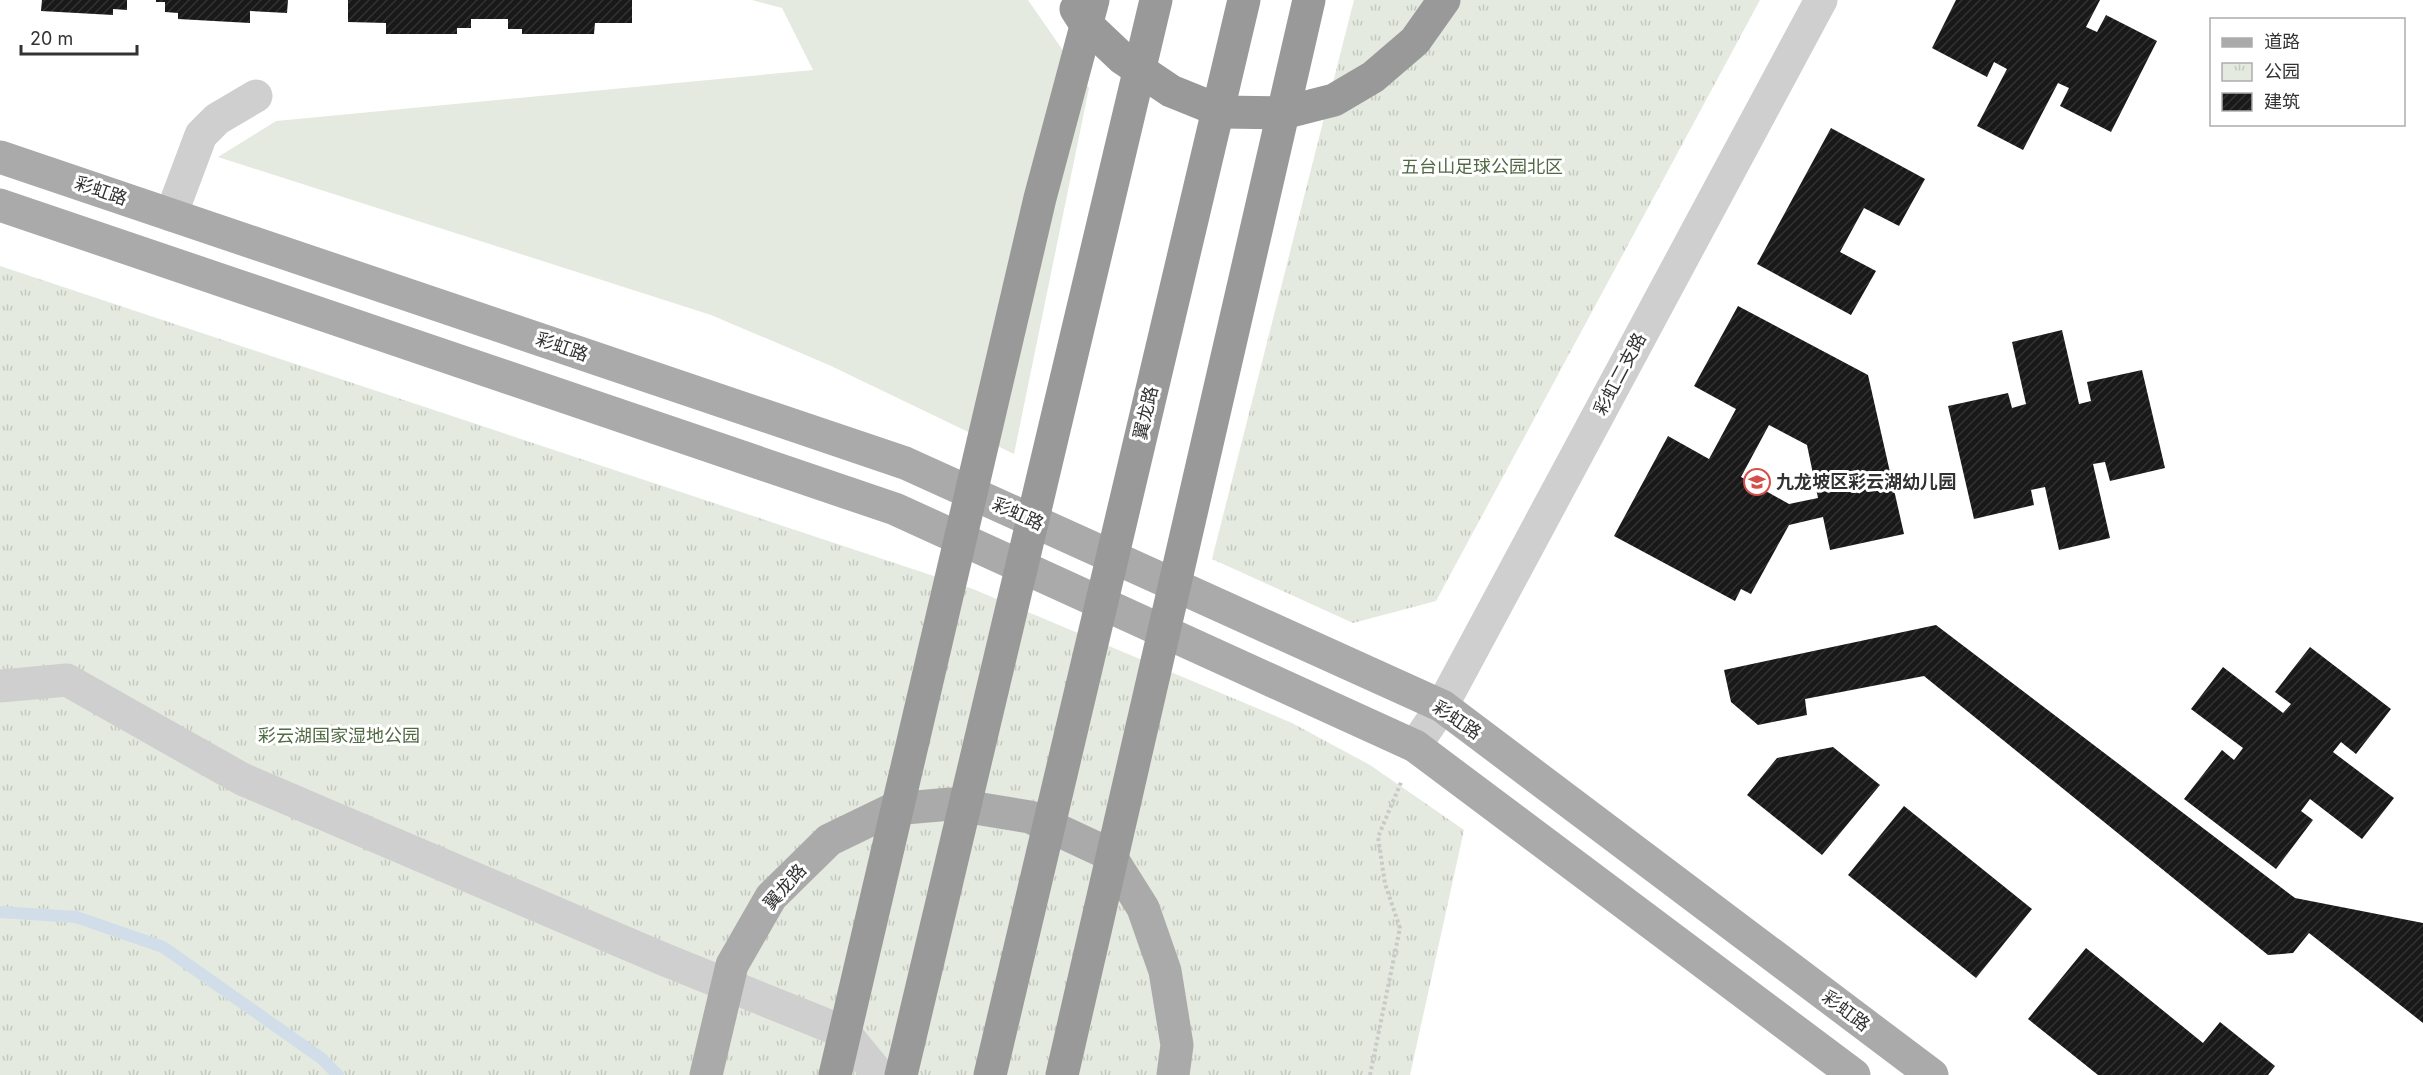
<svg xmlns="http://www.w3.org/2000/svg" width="2423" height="1075" font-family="Inter,'Noto Sans SC',sans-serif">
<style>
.grass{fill:#e4eadf}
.park{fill:url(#park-tufts)}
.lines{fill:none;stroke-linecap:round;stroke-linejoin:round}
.stream{stroke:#d1deea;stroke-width:12}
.building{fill:url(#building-hatch);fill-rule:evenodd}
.path{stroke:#c9c9c9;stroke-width:4;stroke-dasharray:3 3;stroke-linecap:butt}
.minor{stroke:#cfcfcf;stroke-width:33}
.major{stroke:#aaa;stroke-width:33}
.highway{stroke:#999;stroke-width:33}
.labels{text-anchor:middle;stroke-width:6;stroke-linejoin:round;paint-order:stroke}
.park-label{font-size:18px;fill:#516a43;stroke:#fff}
.street-label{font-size:18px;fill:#323232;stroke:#fff}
.poi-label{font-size:18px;font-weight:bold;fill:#323232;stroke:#fff;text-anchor:start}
</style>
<defs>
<pattern id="park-tufts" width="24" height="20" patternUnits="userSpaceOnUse" patternTransform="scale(1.5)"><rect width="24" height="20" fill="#e4eadf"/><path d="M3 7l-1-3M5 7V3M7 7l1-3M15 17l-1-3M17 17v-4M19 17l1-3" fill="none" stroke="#c4c9c0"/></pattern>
<pattern id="building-hatch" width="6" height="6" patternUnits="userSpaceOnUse" patternTransform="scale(1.5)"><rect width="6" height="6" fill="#191919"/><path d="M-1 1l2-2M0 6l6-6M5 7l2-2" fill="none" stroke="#323232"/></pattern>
</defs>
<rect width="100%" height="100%" fill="#fff"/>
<!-- grass -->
<path class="grass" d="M752,0H1028L1089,88L1014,454L829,365L711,315L218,157L276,121L813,70L782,8Z"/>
<!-- park -->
<g class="park">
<path d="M1354,0H1760L1436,601L1353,623L1212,559Z"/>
<path d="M0,266L973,589L1292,723L1370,765L1464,830L1410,1075H0Z"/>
</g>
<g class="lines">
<!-- stream -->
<path class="stream" d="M0,912L76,917L163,947L321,1058L338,1075"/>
</g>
<!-- building -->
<g class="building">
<path d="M42,0H127V10L113,9V15L41,11Z"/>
<path d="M156,0H288L287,13L250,11V23L178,19V13L165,12V2H156Z"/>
<path d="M348,0H632V23H595L594,34H522V29H508V19H471V28H457V34H386V23L348,22Z"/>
<path d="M1956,0H2100L2086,27L2097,32L2106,15L2157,41L2111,132L2060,106L2069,88L2058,83L2023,150L1977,126L2007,69L1994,62L1987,77L1932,48Z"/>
<path d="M1831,128L1925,179L1899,226L1864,208L1840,252L1876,271L1851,315L1757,264Z"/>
<path d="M1738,306L1868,375L1904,534L1830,550L1823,517L1789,525L1751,594L1741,589L1735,601L1614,536L1668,436L1709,459L1736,409L1694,386ZM1769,425L1807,445L1818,498L1789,504L1741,477Z"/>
<path d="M2062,330L2079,404L2091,401L2087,382L2142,370L2165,468L2110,481L2105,462L2093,464L2110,538L2059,550L2045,487L2031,490L2034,505L1974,519L1948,406L2008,393L2012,408L2026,404L2012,342Z"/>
<path d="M1936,625L2295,898L2423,923V1023L2309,933L2293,953L2268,955L1924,676L1805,699L1807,715L1758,725L1731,702L1724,670Z"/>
<path d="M2310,647L2391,709L2356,754L2341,742L2333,752L2394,798L2362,839L2310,799L2301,811L2313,820L2276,869L2184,799L2222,750L2234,760L2243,748L2191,709L2223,667L2283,713L2291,704L2275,692Z"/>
<path d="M1833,747L1880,785L1822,855L1747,795L1777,758Z"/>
<path d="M1904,806L2032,909L1976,978L1848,875Z"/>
<path d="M2086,948L2203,1043L2220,1022L2275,1066L2268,1075H2098L2028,1019Z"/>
</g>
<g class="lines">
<!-- path -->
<path class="path" d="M1370,1075L1400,928L1385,884L1378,837L1402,780"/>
<!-- minor -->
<g class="minor">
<path d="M171,215L201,135L217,119L256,96"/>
<path d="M0,686L67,680L242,779L663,959L844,1032L879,1075"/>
<path d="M1415,746L1442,706L1821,0"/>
</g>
<!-- major -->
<g class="major">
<path d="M0,157L905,463L1442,706L1932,1075"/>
<path d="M0,205L895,509L1415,746L1854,1075"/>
<path d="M706,1075L732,965L771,897L829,840L893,809L951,804L1030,817L1109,854L1143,908L1165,971L1177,1045L1173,1075"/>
</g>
<!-- highway -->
<g class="highway">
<path d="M1076,9L1085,23L1122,58L1171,91L1223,112L1283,113L1334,100L1373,77L1415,41L1444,0"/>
<path d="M835,1075L1040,198L1093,0"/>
<path d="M901,1075L1156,0"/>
<path d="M990,1075L1244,0"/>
<path d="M1062,1075L1309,0"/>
</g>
</g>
<!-- icons -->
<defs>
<symbol id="school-ring" viewBox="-11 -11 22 22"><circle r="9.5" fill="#fff" stroke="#d44f49" stroke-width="1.5"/><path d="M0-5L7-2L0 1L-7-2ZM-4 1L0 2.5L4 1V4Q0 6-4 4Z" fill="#d44f49"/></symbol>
</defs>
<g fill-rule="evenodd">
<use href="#school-ring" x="1742" y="467" width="30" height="30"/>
</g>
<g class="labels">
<!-- park labels -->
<g class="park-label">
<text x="1482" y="173">五台山足球公园北区</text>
<text x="339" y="742">彩云湖国家湿地公园</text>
</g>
<!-- street labels -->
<g class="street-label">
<text transform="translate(101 191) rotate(19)" y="6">彩虹路</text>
<text transform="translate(562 347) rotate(19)" y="6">彩虹路</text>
<text transform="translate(1620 374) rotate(-62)" y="6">彩虹二支路</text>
<text transform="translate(1146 413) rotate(-77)" y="6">翼龙路</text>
<text transform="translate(1018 514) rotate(24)" y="6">彩虹路</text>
<text transform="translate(1457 720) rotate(34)" y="6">彩虹路</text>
<text transform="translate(785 887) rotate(-49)" y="6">翼龙路</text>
<text transform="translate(1846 1011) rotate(37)" y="6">彩虹路</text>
</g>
<!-- poi labels -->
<g class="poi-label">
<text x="1776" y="488">九龙坡区彩云湖幼儿园</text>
</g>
</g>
<!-- legend -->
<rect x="2210" y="18" width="195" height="108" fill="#ffffff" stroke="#adadad" stroke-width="1.5"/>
<rect x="2222" y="38" width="30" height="9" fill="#aaaaaa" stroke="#adadad" stroke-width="1.5"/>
<text x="2264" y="48" font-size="18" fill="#323232">道路</text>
<rect x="2222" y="63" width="30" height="18" fill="url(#park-tufts)" stroke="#adadad" stroke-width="1.5"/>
<text x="2264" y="78" font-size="18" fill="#323232">公园</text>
<rect x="2222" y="93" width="30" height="18" fill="url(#building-hatch)" stroke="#adadad" stroke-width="1.5"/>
<text x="2264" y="108" font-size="18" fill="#323232">建筑</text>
<!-- scale -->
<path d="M21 45v9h116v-9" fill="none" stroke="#323232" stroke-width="3"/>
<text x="30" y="45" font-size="18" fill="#323232" stroke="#ffffff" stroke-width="4.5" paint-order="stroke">20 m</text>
</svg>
